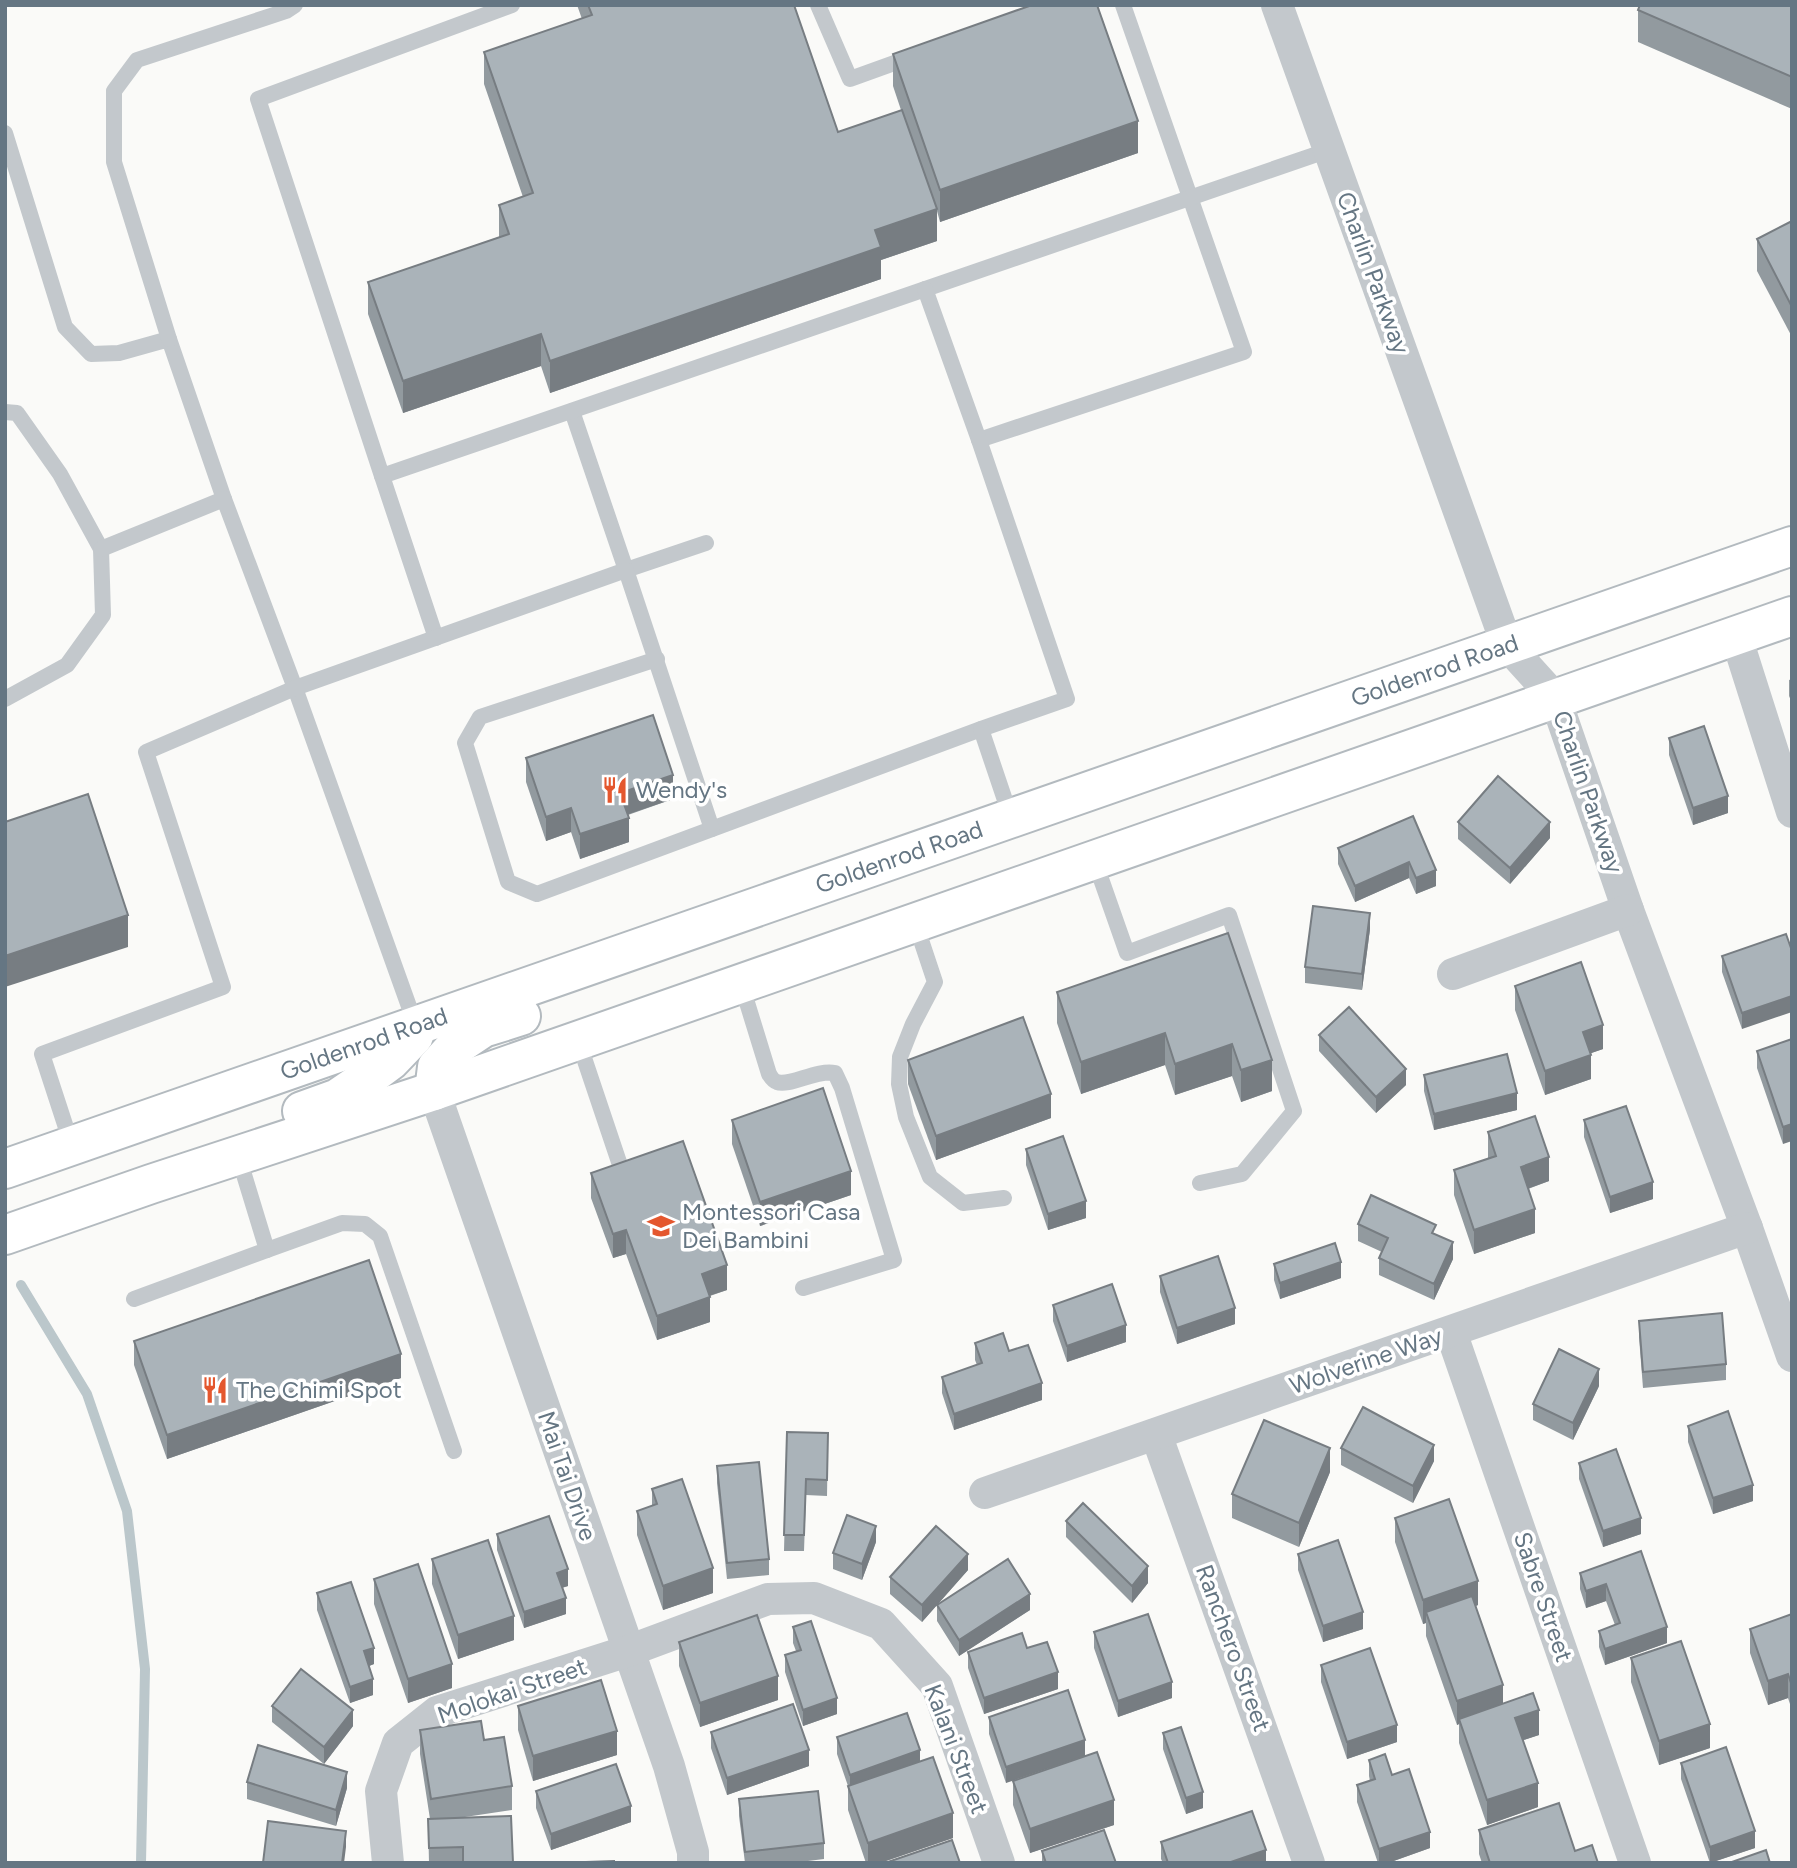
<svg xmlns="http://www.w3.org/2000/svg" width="1797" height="1868" font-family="Figtree,sans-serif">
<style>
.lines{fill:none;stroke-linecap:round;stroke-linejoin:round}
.stream{stroke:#bbc7cb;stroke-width:10}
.secondary-casing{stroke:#b3babf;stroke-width:42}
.service{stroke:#c3c8cc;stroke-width:16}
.minor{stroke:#c3c8cc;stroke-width:32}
.secondary{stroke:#fff;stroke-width:38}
.wall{fill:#929a9f}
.shaded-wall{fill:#777d82}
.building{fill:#aab3b9;stroke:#777d82;stroke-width:2}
.labels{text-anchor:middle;stroke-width:7;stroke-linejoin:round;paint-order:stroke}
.street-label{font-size:24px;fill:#657683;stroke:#fff}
.poi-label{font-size:24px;fill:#657683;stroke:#fff;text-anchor:start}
</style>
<rect width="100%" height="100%" fill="#fafaf8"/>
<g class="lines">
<!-- stream -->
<path class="stream" d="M21,1285L87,1394L127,1511L145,1669L141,1863"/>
<defs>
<g id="secondary">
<path d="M434,1091L437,1067L456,1046L483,1028L521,1016"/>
<path d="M302,1111L338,1098L363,1081L390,1061L414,1036L416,1027"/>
<path id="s1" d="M5,1169L1792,546"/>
<path d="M5,1235L151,1184L434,1091L1792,616"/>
</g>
</defs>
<!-- secondary casing -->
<use href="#secondary" class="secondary-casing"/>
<!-- service -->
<g class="service">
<path d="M818,5L850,79L911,57"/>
<path d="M5,133L65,327L91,354L119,353L169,339L224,499"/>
<path d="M169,339L114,162V91L137,60L286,11L295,5"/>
<path d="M572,411L626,570L706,543"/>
<path d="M5,412L17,413L60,474L101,549L103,615L67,665L5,699"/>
<path d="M979,440L1244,352L1123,5"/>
<path d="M382,476L258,99L512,5"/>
<path d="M101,549L224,499L295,688L416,1026"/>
<path d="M436,638L382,476L1329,150"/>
<path d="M657,659L480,717L465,743L508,882L537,894L981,729L1067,699L979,440L925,289"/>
<path d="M981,729L1011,818"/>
<path d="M1094,859L1127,953L1229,915L1294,1111L1242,1174L1200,1183"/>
<path d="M915,922L935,982L913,1024L900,1057L899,1084L906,1117L930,1177L963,1203L1004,1198"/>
<path d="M741,983L769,1074C771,1077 773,1081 777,1082C789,1087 817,1069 835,1073L842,1088L894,1260L803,1288"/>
<path d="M578,1040L623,1174"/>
<path d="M72,1146L42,1054L223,987L146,752L295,688L626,570L712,829"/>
<path d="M267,1250L342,1223L365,1224L380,1236L454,1451"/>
<path d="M134,1299L267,1250L238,1155"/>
</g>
<!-- minor -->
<g class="minor">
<path d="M1277,5L1507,645L1555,698L1628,910L1747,1228L1792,1356"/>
<path d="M1736,636L1792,812"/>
<path d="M1453,974L1628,910"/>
<path d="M434,1091L669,1766L693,1852V1863"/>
<path d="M1451,1332L1635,1863"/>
<path d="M1156,1434L1309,1863"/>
<path d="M985,1493L1747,1228"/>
<path d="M388,1863L381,1791L398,1743L437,1712L628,1651L768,1599L814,1598L881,1624L937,1686L999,1863"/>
</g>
<!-- secondary -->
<use href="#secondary" class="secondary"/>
</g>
<!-- wall -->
<g class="wall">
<path d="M577,5H794L838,132L901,110L893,86V54L1138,153L940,222L937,211V241L881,260V279L550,393L541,366L403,413L368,314V282L499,237V205L523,197L484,84V52L582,19Z"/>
<path d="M1792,5V109L1638,42V10Z"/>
<path d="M1792,221V337L1757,271V239Z"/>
<path d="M1792,679V703L1789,696V680Z"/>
<path d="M1669,738L1728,813L1693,825L1669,755Z"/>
<path d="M526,758L673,799L628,815L629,842L580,859L571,832L546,841L526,782Z"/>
<path d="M1413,816L1436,886L1416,894L1409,878L1355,902L1338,864V848Z"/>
<path d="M1458,822L1550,838L1510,884L1458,839Z"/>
<path d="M1370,929L1362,990L1305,983V967Z"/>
<path d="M1228,933L1272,1091L1241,1102L1232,1076L1175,1095L1165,1065L1081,1094L1057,1023V992Z"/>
<path d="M1786,934L1742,1029L1722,972V956Z"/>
<path d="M1515,986L1603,1049L1591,1053V1079L1545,1095L1515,1010Z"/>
<path d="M1319,1035L1406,1085L1376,1113L1319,1051Z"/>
<path d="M1792,1039L1783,1144L1757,1068V1051Z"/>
<path d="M908,1060L1051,1118L936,1160L908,1084Z"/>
<path d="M1424,1075L1517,1110L1434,1130L1424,1091Z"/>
<path d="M732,1120L851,1195L760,1226L732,1144Z"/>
<path d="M1584,1120L1653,1199L1610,1213L1584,1137Z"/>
<path d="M1488,1132L1549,1181L1528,1189L1535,1233L1474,1254L1454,1195V1170L1488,1159Z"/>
<path d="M1026,1149L1086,1218L1048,1230L1026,1165Z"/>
<path d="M591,1173L727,1290L710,1296V1322L657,1340L626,1254L613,1258L591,1198Z"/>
<path d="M1358,1224L1436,1234L1453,1259L1434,1300L1379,1275V1258L1382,1252L1358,1241Z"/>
<path d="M1274,1264L1341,1278L1280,1299L1274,1280Z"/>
<path d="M1160,1276L1235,1324L1177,1344L1160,1292Z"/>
<path d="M1053,1305L1126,1342L1067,1362L1053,1321Z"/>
<path d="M1639,1321L1726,1364V1380L1643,1388L1639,1337Z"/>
<path d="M134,1341L401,1378L167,1459L134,1365Z"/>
<path d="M975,1343L1009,1351L1042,1400L954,1430L942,1393V1377L977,1365L975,1360Z"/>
<path d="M1599,1386L1573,1440L1533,1420V1404Z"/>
<path d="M1688,1426L1753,1501L1713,1514L1688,1442Z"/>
<path d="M787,1432L828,1433L827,1496L806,1495L804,1551H784Z"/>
<path d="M1341,1448L1434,1461L1413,1503L1341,1465Z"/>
<path d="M1579,1463L1641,1534L1603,1547L1579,1479Z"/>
<path d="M717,1466L769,1559V1575L727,1579L717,1483Z"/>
<path d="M1330,1472L1299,1547L1232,1518V1494Z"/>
<path d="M652,1489L713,1593L663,1610L637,1535V1511L652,1506Z"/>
<path d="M1395,1518L1478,1605L1476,1606L1503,1704L1539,1735L1523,1740L1538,1807L1487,1825L1459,1743V1724L1457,1725L1426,1636V1623L1423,1624L1395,1542Z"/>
<path d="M1066,1521L1148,1583L1132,1603L1066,1537Z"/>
<path d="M497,1534L568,1586L562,1588L566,1614L524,1628L497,1550Z"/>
<path d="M876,1542L862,1580L833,1569V1553Z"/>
<path d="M1641,1551L1667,1643L1605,1665L1599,1647V1631L1615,1625L1606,1601L1586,1608L1580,1589V1573Z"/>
<path d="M1298,1554L1363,1629L1323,1642L1298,1570Z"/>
<path d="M432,1559L514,1640L458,1659L432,1584Z"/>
<path d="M968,1570L938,1604L1030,1610L959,1656L937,1621V1605L922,1622L890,1594V1577Z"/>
<path d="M374,1579L452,1688L408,1703L374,1604Z"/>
<path d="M317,1593L374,1664L369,1666L373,1695L350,1703L317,1610Z"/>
<path d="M1792,1614V1710L1788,1698L1768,1705L1750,1653V1629Z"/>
<path d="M793,1627L837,1714L803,1726L785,1672V1655L796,1651L793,1643Z"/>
<path d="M1094,1632L1172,1698L1118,1717L1094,1648Z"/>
<path d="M679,1642L778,1700L700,1727L679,1666Z"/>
<path d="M1027,1648L1058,1689L984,1714L968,1668V1652Z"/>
<path d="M1631,1658L1710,1748L1659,1765L1631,1682Z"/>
<path d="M1321,1665L1397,1742L1347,1759L1321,1682Z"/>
<path d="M1068,1690L1006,1783L989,1734V1717Z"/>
<path d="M272,1706L353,1726L324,1764L272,1722Z"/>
<path d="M518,1706L617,1755L533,1781L518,1730Z"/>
<path d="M420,1730L484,1740L512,1786V1810L465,1817L513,1863H429L428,1819H430L420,1754Z"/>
<path d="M711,1732L809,1766L727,1795L711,1748Z"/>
<path d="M1163,1733L1203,1808L1186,1814L1163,1749Z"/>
<path d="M837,1737L920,1761L953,1838L880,1863H866L848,1810V1786L837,1754Z"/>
<path d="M1369,1760L1392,1775L1430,1848L1388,1863H1378L1357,1802V1785L1370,1781L1369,1776Z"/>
<path d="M1681,1763L1755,1848L1710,1863L1681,1779Z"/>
<path d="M1013,1781L1114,1825L1030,1853L1013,1805Z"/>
<path d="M247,1782L347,1788L336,1826L247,1799Z"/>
<path d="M536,1791L631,1822L551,1850L536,1808Z"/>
<path d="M739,1799L824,1843V1859L792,1863H745L739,1816Z"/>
<path d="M1479,1830L1575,1851L1598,1863H1482L1479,1854Z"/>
<path d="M1161,1842L1266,1863H1163L1161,1859Z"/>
<path d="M1042,1851L1116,1863H1042Z"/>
</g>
<!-- shaded-wall -->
<g class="shaded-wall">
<path d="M1138,121V153L940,222V190Z"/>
<path d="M5,183H6L5,214Z"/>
<path d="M937,209V241L881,260V279L550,393V361L875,230Z"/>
<path d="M6,231V263H5V232Z"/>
<path d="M541,334V366L403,413V381Z"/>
<path d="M673,775V799L620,817V793Z"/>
<path d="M1728,796V813L1693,825V808Z"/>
<path d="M571,808V832L546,841V817Z"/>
<path d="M629,818V842L580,859V834Z"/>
<path d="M1550,822V838L1510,884V868Z"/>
<path d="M1409,862V878L1355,902V886Z"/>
<path d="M1436,870V886L1416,894V878Z"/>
<path d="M1370,913V929L1362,990V974Z"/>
<path d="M128,915V947L5,987V956Z"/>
<path d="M1792,996V1012L1742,1029V1013Z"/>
<path d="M1603,1025V1049L1583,1056V1032Z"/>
<path d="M1165,1033V1065L1081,1094V1062Z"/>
<path d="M1232,1044V1076L1175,1095V1064Z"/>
<path d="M1591,1055V1079L1545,1095V1071Z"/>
<path d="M1272,1060V1091L1241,1102V1070Z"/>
<path d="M1406,1069V1085L1376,1113V1097Z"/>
<path d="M1517,1093V1110L1434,1130V1114Z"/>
<path d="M1051,1094V1118L936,1160V1136Z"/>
<path d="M1792,1124V1141L1783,1144V1127Z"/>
<path d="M1549,1157V1181L1521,1191V1167Z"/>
<path d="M851,1171V1195L760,1226V1202Z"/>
<path d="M1653,1182V1199L1610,1213V1197Z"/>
<path d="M1086,1201V1218L1048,1230V1214Z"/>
<path d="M1535,1209V1233L1474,1254V1230Z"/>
<path d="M626,1230V1254L613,1258V1234Z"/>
<path d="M1453,1242V1259L1434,1300V1284Z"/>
<path d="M1341,1262V1278L1280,1299V1283Z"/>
<path d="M727,1265V1290L702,1298V1274Z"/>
<path d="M710,1297V1322L657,1340V1316Z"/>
<path d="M1235,1308V1324L1177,1344V1328Z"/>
<path d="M1126,1325V1342L1067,1362V1346Z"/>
<path d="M401,1354V1378L167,1459V1435Z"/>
<path d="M1599,1369V1386L1573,1440V1423Z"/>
<path d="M1042,1383V1400L954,1430V1414Z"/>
<path d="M1434,1445V1461L1413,1503V1486Z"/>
<path d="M1330,1448V1472L1299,1547V1523Z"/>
<path d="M1753,1485V1501L1713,1514V1498Z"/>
<path d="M1641,1518V1534L1603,1547V1531Z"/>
<path d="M876,1526V1542L862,1580V1564Z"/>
<path d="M968,1554V1570L922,1622V1605Z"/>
<path d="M1148,1566V1583L1132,1603V1586Z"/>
<path d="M713,1568V1593L663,1610V1586Z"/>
<path d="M568,1569V1586L557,1589V1573Z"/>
<path d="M1478,1581V1605L1430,1622L1426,1612V1623L1423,1624V1600Z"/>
<path d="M1606,1584V1601L1586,1608V1591Z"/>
<path d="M1030,1594V1610L959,1656V1640Z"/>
<path d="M566,1598V1614L524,1628V1612Z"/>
<path d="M1363,1612V1629L1323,1642V1626Z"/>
<path d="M514,1616V1640L458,1659V1635Z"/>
<path d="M1667,1627V1643L1605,1665V1649Z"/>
<path d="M374,1648V1664L364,1668V1651Z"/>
<path d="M452,1664V1688L408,1703V1679Z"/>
<path d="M1058,1672V1689L984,1714V1698Z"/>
<path d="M1788,1674V1698L1768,1705V1681Z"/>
<path d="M778,1676V1700L700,1727V1703Z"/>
<path d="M373,1679V1695L350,1703V1687Z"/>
<path d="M1172,1682V1698L1118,1717V1701Z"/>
<path d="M1503,1685V1709L1459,1719V1724L1457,1725V1701Z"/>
<path d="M837,1698V1714L803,1726V1710Z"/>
<path d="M353,1710V1726L324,1764V1747Z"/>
<path d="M1539,1710V1735L1515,1743V1718Z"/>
<path d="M1710,1724V1748L1659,1765V1741Z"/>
<path d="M1397,1725V1742L1347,1759V1742Z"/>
<path d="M617,1731V1755L533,1781V1756Z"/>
<path d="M1085,1740V1756L1006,1783V1767Z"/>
<path d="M809,1750V1766L727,1795V1778Z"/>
<path d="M920,1750V1767L850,1791V1775Z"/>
<path d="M347,1772V1788L336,1826V1810Z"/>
<path d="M1538,1783V1807L1487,1825V1800Z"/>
<path d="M1203,1792V1808L1186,1814V1798Z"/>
<path d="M1114,1800V1825L1030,1853V1829Z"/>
<path d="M631,1806V1822L551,1850V1834Z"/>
<path d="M953,1813V1838L880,1863H868V1843Z"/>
<path d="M346,1831V1847L344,1863H342Z"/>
<path d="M1755,1831V1848L1710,1863V1847Z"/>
<path d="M1430,1832V1848L1388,1863H1379V1849Z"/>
<path d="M1266,1850V1863H1228Z"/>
</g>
<!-- building -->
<g class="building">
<path d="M588,5H794L838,132L902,110L937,209L875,230L881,247L550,361L541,334L403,381L368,282L509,234L499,205L533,193L484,52L592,15Z"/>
<path d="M1032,5H1097L1138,121L940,190L893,54Z"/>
<path d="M1640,5H1792V77L1638,10Z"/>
<path d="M1792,221V305H1791L1757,239Z"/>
<path d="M653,715L673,775L620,793L629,818L580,834L571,808L546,817L526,758Z"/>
<path d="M1704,726L1728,796L1693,808L1669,738Z"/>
<path d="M1498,776L1550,822L1510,868L1458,822Z"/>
<path d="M88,794L128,915L5,956V822Z"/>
<path d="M1413,816L1436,870L1416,878L1409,862L1355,886L1338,848Z"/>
<path d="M1313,906L1370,913L1362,974L1305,967Z"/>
<path d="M1228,933L1272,1060L1241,1070L1232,1044L1175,1064L1165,1033L1081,1062L1057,992Z"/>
<path d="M1786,934L1792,951V996L1742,1013L1722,956Z"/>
<path d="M1581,962L1603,1025L1583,1032L1591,1055L1545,1071L1515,986Z"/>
<path d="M1349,1007L1406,1069L1376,1097L1319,1035Z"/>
<path d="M1023,1017L1051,1094L936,1136L908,1060Z"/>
<path d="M1792,1039V1124L1783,1127L1757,1051Z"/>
<path d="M1507,1054L1517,1093L1434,1114L1424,1075Z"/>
<path d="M823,1088L851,1171L760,1202L732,1120Z"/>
<path d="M1626,1106L1653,1182L1610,1197L1584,1120Z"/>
<path d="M1535,1116L1549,1157L1521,1167L1535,1209L1474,1230L1454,1170L1496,1156L1488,1132Z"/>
<path d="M1063,1136L1086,1201L1048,1214L1026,1149Z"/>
<path d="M683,1141L727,1265L702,1274L710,1297L657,1316L626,1230L613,1234L591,1173Z"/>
<path d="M1371,1195L1436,1225L1432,1233L1453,1242L1434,1284L1379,1258L1388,1238L1358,1224Z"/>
<path d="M1335,1243L1341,1262L1280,1283L1274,1264Z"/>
<path d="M1218,1256L1235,1308L1177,1328L1160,1276Z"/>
<path d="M369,1260L401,1354L167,1435L134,1341Z"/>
<path d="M1112,1284L1126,1325L1067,1346L1053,1305Z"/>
<path d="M1722,1313L1726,1364L1643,1372L1639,1321Z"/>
<path d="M1003,1333L1009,1351L1028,1345L1042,1383L954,1414L942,1377L982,1363L975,1343Z"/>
<path d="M1559,1349L1599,1369L1573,1423L1533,1404Z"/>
<path d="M1363,1407L1434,1445L1413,1486L1341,1448Z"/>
<path d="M1728,1411L1753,1485L1713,1498L1688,1426Z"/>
<path d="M1264,1420L1330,1448L1299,1523L1232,1494Z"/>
<path d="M787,1432L828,1433L827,1480L806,1479L804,1535H784Z"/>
<path d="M1616,1449L1641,1518L1603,1531L1579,1463Z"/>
<path d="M759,1462L769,1559L727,1563L717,1466Z"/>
<path d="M682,1479L713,1568L663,1586L637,1511L657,1504L652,1489Z"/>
<path d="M1449,1499L1478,1581L1423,1600L1395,1518Z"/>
<path d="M1083,1503L1148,1566L1132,1586L1066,1521Z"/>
<path d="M847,1515L876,1526L862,1564L833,1553Z"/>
<path d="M549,1516L568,1569L557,1573L566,1598L524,1612L497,1534Z"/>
<path d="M936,1526L968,1554L922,1605L890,1577Z"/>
<path d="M488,1540L514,1616L458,1635L432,1559Z"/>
<path d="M1338,1540L1363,1612L1323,1626L1298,1554Z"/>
<path d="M1641,1551L1667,1627L1605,1649L1599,1631L1620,1623L1606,1584L1586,1591L1580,1573Z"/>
<path d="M1008,1559L1030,1594L959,1640L937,1605Z"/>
<path d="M418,1564L452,1664L408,1679L374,1579Z"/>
<path d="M351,1582L374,1648L364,1651L373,1679L350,1687L317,1593Z"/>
<path d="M1472,1596L1503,1685L1457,1701L1426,1612Z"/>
<path d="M1148,1614L1172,1682L1118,1701L1094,1632Z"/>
<path d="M1792,1614V1686L1788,1674L1768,1681L1750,1629Z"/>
<path d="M757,1615L778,1676L700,1703L679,1642Z"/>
<path d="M811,1621L837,1698L803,1710L785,1655L801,1650L793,1627Z"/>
<path d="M1022,1633L1027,1648L1047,1642L1058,1672L984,1698L968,1652Z"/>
<path d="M1681,1641L1710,1724L1659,1741L1631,1658Z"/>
<path d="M1370,1648L1397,1725L1347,1742L1321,1665Z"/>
<path d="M301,1669L353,1710L324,1747L272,1706Z"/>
<path d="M601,1680L617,1731L533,1756L518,1706Z"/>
<path d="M1068,1690L1085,1740L1006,1767L989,1717Z"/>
<path d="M1533,1693L1539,1710L1515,1718L1538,1783L1487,1800L1459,1719Z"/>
<path d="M793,1704L809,1750L727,1778L711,1732Z"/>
<path d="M907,1713L920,1750L850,1775L837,1737Z"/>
<path d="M481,1721L484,1740L504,1737L512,1786L431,1799L420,1730Z"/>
<path d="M1181,1727L1203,1792L1186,1798L1163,1733Z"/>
<path d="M258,1745L347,1772L336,1810L247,1782Z"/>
<path d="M1726,1747L1755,1831L1710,1847L1681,1763Z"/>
<path d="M1097,1752L1114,1800L1030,1829L1013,1781Z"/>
<path d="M1385,1754L1392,1775L1409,1769L1430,1832L1379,1849L1357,1785L1375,1779L1369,1760Z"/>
<path d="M933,1757L953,1813L868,1843L848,1786Z"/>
<path d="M616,1764L631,1806L551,1834L536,1791Z"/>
<path d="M818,1791L824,1843L745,1852L739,1799Z"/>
<path d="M1559,1803L1575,1851L1592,1845L1598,1863H1490L1479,1830Z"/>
<path d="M1252,1811L1266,1850L1228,1863H1168L1161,1842Z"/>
<path d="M511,1816L513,1863H463V1847L429,1848L428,1819Z"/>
<path d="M268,1821L346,1831L342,1863H263Z"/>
<path d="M1104,1830L1116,1863H1046L1042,1851Z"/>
<path d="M952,1840L960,1863H885Z"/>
<path d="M1766,1850L1770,1863H1729Z"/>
<path d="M614,1861V1863H556Z"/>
</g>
<!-- icons -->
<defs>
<symbol id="restaurant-bare" viewBox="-9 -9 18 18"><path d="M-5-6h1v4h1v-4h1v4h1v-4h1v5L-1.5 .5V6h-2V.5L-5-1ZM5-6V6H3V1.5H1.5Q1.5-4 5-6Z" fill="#e4572e" stroke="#fff" stroke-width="2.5" paint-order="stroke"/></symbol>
<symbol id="school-bare" viewBox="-9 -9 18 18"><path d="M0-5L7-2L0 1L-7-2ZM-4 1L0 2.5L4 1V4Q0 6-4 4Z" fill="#e4572e" stroke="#fff" stroke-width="2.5" paint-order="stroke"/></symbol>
</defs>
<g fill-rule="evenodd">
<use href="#restaurant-bare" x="596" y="771" width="38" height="38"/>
<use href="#school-bare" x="642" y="1207" width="38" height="38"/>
<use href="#restaurant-bare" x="196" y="1371" width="38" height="38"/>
</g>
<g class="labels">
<!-- street labels -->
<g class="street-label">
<text transform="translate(1373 273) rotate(70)" y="8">Charlin Parkway</text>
<text dy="8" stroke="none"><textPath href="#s1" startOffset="1514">Goldenrod Road</textPath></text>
<text transform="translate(1588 792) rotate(71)" y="8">Charlin Parkway</text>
<text dy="8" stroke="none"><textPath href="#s1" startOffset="947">Goldenrod Road</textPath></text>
<text dy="8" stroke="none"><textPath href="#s1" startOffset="380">Goldenrod Road</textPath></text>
<text transform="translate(1366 1361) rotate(-19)" y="8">Wolverine Way</text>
<text transform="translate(567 1476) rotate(71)" y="8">Mai Tai Drive</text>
<text transform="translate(1543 1597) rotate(71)" y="8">Sabre Street</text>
<text transform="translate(1233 1648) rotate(70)" y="8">Ranchero Street</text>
<text transform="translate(512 1691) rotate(-19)" y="8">Molokai Street</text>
<text transform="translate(956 1749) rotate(69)" y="8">Kalani Street</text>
</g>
<!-- poi labels -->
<g class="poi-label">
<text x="636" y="798">Wendy's</text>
<text x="682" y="1220">Montessori Casa<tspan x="682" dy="28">Dei Bambini</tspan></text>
<text x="236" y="1398">The Chimi Spot</text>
</g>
</g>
<!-- border -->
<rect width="1797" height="1868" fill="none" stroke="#657683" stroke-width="14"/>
</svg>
